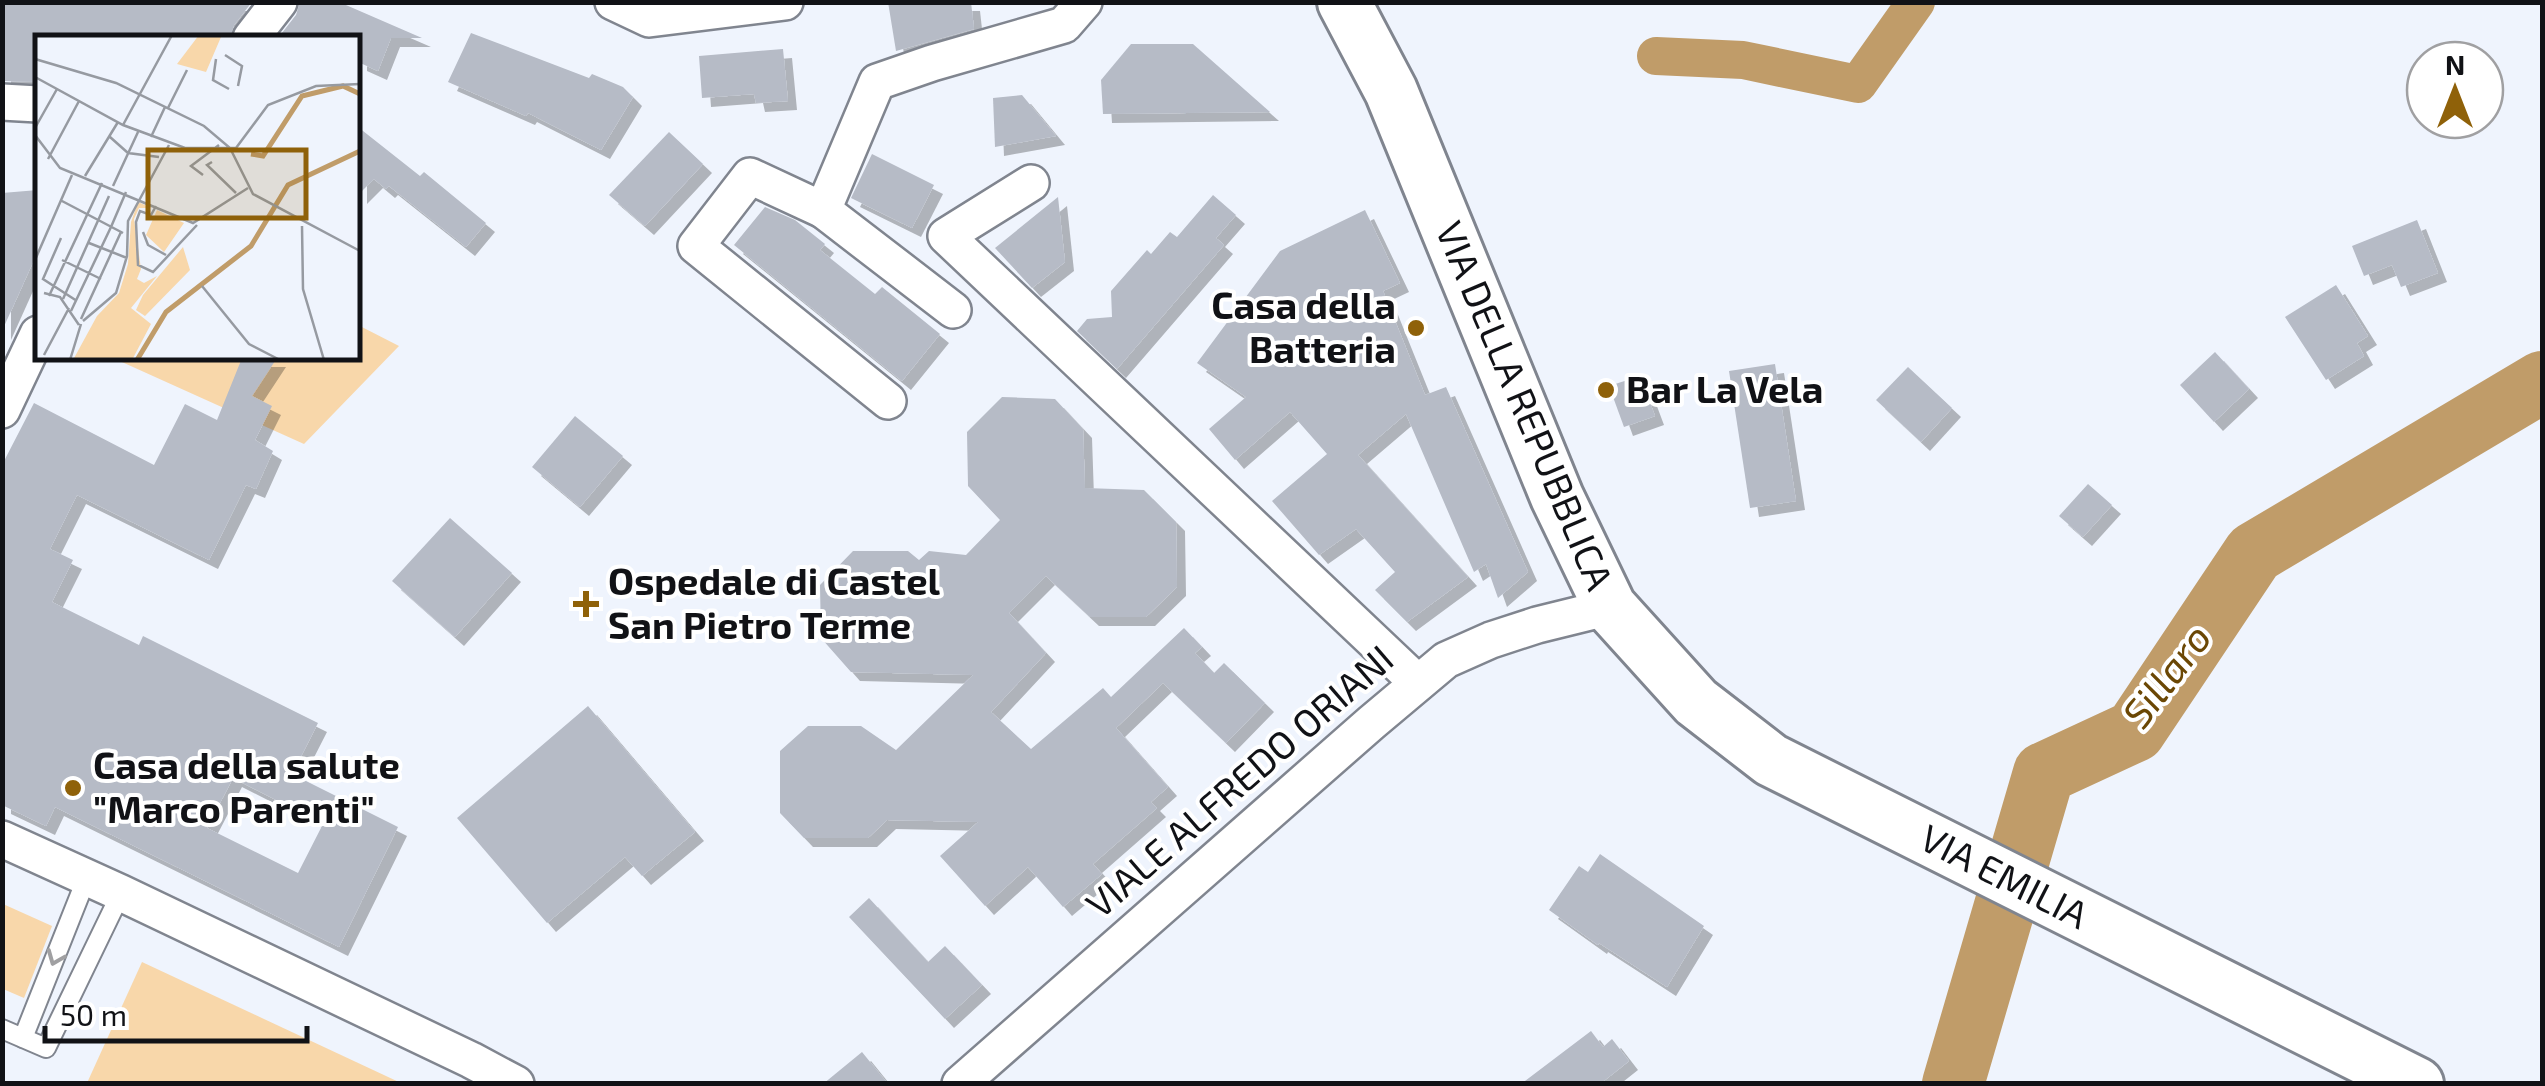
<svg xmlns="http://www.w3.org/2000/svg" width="2545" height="1086" font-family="'Exo 2',sans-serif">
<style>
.green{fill:#f8d7aa}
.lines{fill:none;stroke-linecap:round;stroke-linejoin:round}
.canal{stroke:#c09c69;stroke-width:38}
.river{stroke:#c09c69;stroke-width:62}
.building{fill:#b6bbc6;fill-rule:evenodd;filter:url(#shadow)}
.lane-casing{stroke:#80858f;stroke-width:22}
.street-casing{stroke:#80858f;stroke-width:40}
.primary-casing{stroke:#80858f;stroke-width:58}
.lane{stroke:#fff;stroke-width:18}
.street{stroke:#fff;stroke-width:35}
.primary{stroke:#fff;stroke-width:52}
.oneway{stroke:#a0a0a2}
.poi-dot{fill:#8f6109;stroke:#fff;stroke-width:4}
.labels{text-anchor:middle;stroke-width:8;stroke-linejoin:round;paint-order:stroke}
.poi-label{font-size:38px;font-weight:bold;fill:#111216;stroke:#fff;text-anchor:start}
.street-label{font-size:38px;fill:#111216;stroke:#fff}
.water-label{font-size:40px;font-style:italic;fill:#6b4704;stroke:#fff}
.inset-river{fill:none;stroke:#c09c69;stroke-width:5}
.inset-road{fill:none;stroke:#969aa1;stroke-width:2.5}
.view{fill:#8f6109;fill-opacity:0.15;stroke:#8f6109;stroke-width:5}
.inset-edge{fill:none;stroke:#111216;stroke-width:5}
</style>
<defs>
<filter id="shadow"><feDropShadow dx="9" dy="9" stdDeviation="0" flood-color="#0004"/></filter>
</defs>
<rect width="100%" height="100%" fill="#eff4fd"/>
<!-- green -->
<g class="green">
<path d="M358,325L399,346L304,444L113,358H358Z"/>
<path d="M3,904L52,926L24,998L3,989Z"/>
<path d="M142,962L401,1083H87Z"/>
</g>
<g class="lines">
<!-- canal -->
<path class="canal" d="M1656,56L1743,60L1858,84L1916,2"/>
<!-- river -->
<path class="river" d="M1953,1084L2044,773L2135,731L2254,553L2542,382"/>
</g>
<!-- building -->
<g class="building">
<path d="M2,2H252L234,25L230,38H38V82L2,81Z"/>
<path d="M300,2H339L422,38H391L378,71L358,62V38H278L296,15Z"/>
<path d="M888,2H971L974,29L896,51Z"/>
<path d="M471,33L589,78L592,74L623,87L633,97L601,150L528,113L526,116L448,82Z"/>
<path d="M1131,44H1193L1270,112L1103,114L1101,80Z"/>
<path d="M783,49L788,101L756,103L754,94L702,98L699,56Z"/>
<path d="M1022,95L1056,136L995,147L993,98Z"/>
<path d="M358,127L420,176L424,172L486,223L466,247L389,186L386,189L374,179L358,195Z"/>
<path d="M669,132L703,164L645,226L609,195Z"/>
<path d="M872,154L934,185L912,228L851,198Z"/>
<path d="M38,190V251L2,331V193Z"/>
<path d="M1213,195L1236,215L1216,238L1224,245L1117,369L1077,331L1087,319L1112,317L1111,291L1147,250L1151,254L1170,232L1177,237Z"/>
<path d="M1058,197L1065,262L1032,288L995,248Z"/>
<path d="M765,207L795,220L825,244L820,250L875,294L882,287L940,334L902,381L734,245Z"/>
<path d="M1365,210L1400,283L1383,291L1425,395L1446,387L1528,572L1498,598L1486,564L1474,572L1406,414L1358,455L1468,577L1407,622L1375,590L1395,572L1356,529L1319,555L1272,501L1327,454L1290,412L1235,460L1209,429L1246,397L1197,363L1280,251Z"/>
<path d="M2417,220L2438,273L2401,287L2392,265L2364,276L2352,246Z"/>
<path d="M2336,285L2368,336L2357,343L2364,356L2326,380L2285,317Z"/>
<path d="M2215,352L2249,389L2214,422L2180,385Z"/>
<path d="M242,358H277L252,396L272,406L255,440L273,451L256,489L246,485L209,560L77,495L50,549L73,560L52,602L139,645L143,636L318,723L292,774L398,827L339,947L55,807L46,826L2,805V465L34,403L154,465L185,404L217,420ZM233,778L323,824L298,873L207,828Z"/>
<path d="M1775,364L1796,501L1750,508L1729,371Z"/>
<path d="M1908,367L1952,408L1921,442L1876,400Z"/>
<path d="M1640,376L1655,416L1624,427L1609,386Z"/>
<path d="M1002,397L1055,399L1083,429L1085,488L1144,490L1176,522L1177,587L1146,617H1090L1046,576L1009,613L1046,653L991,712L1031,749L1103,688L1111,697L1184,628L1202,647L1195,653L1214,673L1224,663L1265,703L1226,743L1163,683L1116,728L1168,787L1151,802L1157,808L1093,864L1102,874L1063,907L1028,867L985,906L940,856L978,822L887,820L868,838H804L780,813V751L808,726H861L896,750L973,675L851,672L821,638L820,585L853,551H908L919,560L929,551L966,555L1000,520L968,486L967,432Z"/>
<path d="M575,416L623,456L580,507L532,467Z"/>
<path d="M2088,484L2112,505L2083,537L2059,516Z"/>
<path d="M450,518L512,573L455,637L392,581Z"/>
<path d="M588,706L695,832L642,876L625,857L547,923L457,818Z"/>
<path d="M1600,854L1704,926L1667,987L1599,943L1598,945L1549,910L1579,866L1588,872Z"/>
<path d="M869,898L928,962L945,946L982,985L945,1019L849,917Z"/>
<path d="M1591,1031L1603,1047L1612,1039L1629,1061L1600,1084H1521Z"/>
<path d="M862,1052L888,1084H823Z"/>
</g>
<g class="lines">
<defs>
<g id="lane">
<path d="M2,1029L46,1048L121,893"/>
<path d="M23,1038L87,877"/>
</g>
<g id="street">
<path d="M613,2L649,19L785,2"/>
<path d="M251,38L279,2"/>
<path d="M2,102L38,104"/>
<path d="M1031,183L946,236L1418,683"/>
<path d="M823,210L953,310"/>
<path d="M888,401L696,246L750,176L823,210L877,82L932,63L1064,25L1084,2"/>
<path d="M2,410L38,334"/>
<path d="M2,839L121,893L471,1060L516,1084"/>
<path d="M960,1084L1371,723L1446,660L1491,640L1537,625L1610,607"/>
</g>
<path id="primary" d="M1344,2L1391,91L1557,497L1610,607L1696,702L1771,760L2417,1084"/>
</defs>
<!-- lane casing -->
<use href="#lane" class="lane-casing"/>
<!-- street casing -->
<use href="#street" class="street-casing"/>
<!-- primary casing -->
<use href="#primary" class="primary-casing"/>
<!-- lane -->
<use href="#lane" class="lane"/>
<!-- street -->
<use href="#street" class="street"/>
<!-- primary -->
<use href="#primary" class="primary"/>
</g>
<!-- one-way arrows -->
<defs><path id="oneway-chevron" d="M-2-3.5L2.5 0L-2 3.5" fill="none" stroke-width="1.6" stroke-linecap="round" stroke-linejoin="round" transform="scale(2.5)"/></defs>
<use class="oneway" href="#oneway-chevron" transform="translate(55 958) rotate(112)"/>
<!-- markers -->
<g class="poi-dot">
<circle cx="1416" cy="328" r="10"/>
<circle cx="1606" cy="390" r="10"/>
<path d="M581 589h10v10h10v10h-10v10h-10v-10h-10v-10h10z"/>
<circle cx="73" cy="788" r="10"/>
</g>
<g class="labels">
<!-- poi labels -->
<g class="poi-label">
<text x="1396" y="319" text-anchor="end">Casa della<tspan x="1396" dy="44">Batteria</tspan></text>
<text x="1626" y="403">Bar La Vela</text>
<text x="608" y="595">Ospedale di Castel<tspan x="608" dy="44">San Pietro Terme</tspan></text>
<text x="93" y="779">Casa della salute<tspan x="93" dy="44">"Marco Parenti"</tspan></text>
</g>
<!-- street labels -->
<g class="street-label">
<text transform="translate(1524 406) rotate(67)" y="13">VIA DELLA REPUBBLICA</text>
<text transform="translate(1240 782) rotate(-41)" y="13">VIALE ALFREDO ORIANI</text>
<text transform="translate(2004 877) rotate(27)" y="13">VIA EMILIA</text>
</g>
<!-- water labels -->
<g class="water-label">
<text transform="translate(2167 676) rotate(-53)" y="14">Sillaro</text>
</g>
</g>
<!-- overview -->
<g transform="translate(35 35)">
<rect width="325" height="325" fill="#eff4fd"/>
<path d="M164,0L186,2L171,37L142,29ZM103,167L117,173H104L99,184L106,234L102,244L109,248L122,241L96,273L116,289L97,325H38L62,281L84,258L93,229L96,187ZM122,175L149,188L129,217L111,200ZM148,212L155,235L110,281L101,275L108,260Z" fill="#f8d7aa"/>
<path class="inset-river" d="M216,119L228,121L267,61L308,51L325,59M102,325L131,277L216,211L253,150L325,116"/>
<path class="inset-road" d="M190,20L207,31L203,51M0,24L81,48L169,91L195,113L218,159L325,216M181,24L178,45L194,54M0,42L88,90L150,113H201L233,70L281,51L325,49M133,73L152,35M88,90L137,0M0,93L22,54M0,100L25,133L158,188L213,153M75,102L93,118L124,122M116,102L130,72M13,124L44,66M177,127L172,130L201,158M168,140L156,131L184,110M50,141L83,87M78,151L103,97M27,166L88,198M121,171L116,180L105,176L101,187L103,230L118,237L162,190M267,191L268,254L289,325M76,192L91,157M108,197L113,210L131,220M26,203L8,244L42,266M54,208L92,223M0,225L37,140M27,225L66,244M167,251L214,309L245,325M9,258L25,262L44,290M14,261L67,148M28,264L74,161M36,276L76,192M46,284L86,197M48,286L81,258L92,221L93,186L134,110M9,320L34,273M35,325L46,289"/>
<path class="view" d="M113,115H271V183H113Z"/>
<rect width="325" height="325" class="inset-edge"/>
</g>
<!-- border -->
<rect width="2545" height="1086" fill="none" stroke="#111216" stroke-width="10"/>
<!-- north arrow -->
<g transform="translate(2455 90)"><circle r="48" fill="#ffffff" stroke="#a0a0a2" stroke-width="2.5"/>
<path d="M0-8L18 38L0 25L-18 38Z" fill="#8f6109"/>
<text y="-15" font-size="28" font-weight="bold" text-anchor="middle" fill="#111216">N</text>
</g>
<!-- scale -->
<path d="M45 1026v15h262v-15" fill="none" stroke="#111216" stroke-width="5"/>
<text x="60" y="1026" font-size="30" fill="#111216" stroke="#ffffff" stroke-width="8" paint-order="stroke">50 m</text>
</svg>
